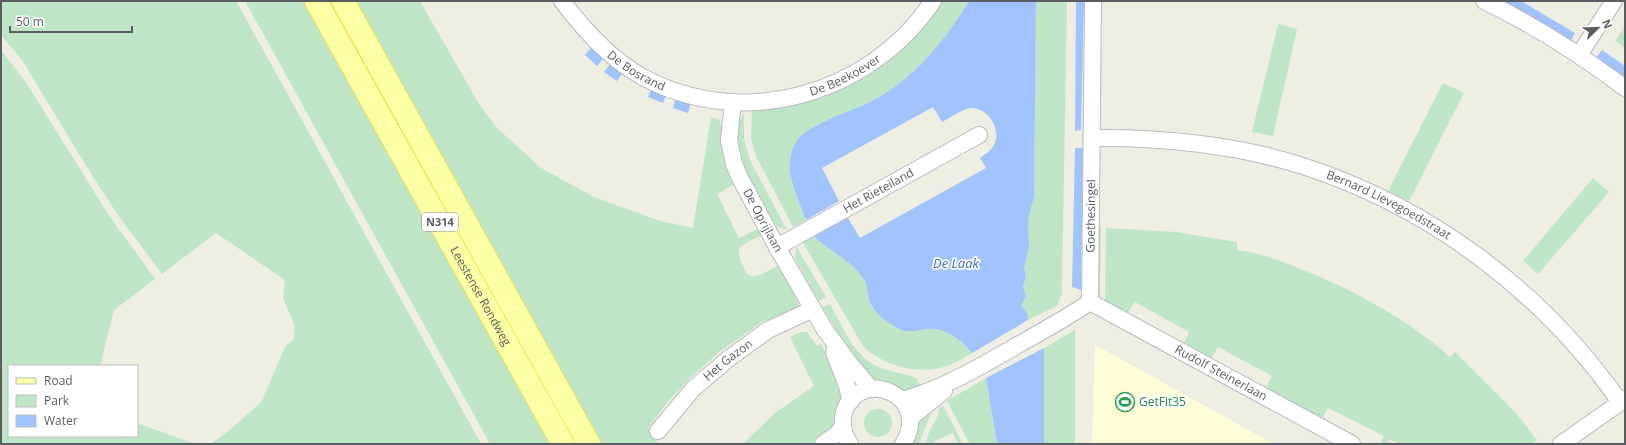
<svg xmlns="http://www.w3.org/2000/svg" width="1626" height="445" font-family="'Open Sans',sans-serif">
<style>
.commercial{fill:#fdfcd6}
.green{fill:#bee5c5}
.water{fill:#a0c3fe}
.lines{fill:none;stroke-linecap:round;stroke-linejoin:round}
.street-casing{stroke:#b9bac0;stroke-width:18}
.primary-casing{stroke:#f0e358;stroke-width:24}
.street{stroke:#fff;stroke-width:16}
.primary{stroke:#fbfea5;stroke-width:22}
.labels{text-anchor:middle;stroke-width:3.5;stroke-linejoin:round;paint-order:stroke}
.shield{fill:#fff;stroke:#8c8d91;stroke-width:1}
.shield-label{font-size:11px;font-weight:bold;fill:#5a5c62}
.street-label{font-size:12px;fill:#5a5c62;stroke:#fff}
.leisure-label{font-size:12px;fill:#27864d;stroke:#fff;text-anchor:start}
.water-label{font-size:13px;font-style:italic;fill:#4368c1;stroke:#fff}
</style>
<rect width="100%" height="100%" fill="#edede2"/>
<!-- commercial -->
<path class="commercial" d="M1095,346L1101,348L1274,444H1092Z"/>
<!-- green -->
<g class="green">
<path d="M1,1H236L481,444H210L230,430L262,401L285,347L294,339V324L283,298L285,280L216,233L162,274L120,218L90,172L22,60L1,35Z"/>
<path d="M245,1H311L558,444H490Z"/>
<path d="M350,1H420L479,104L497,128L541,168L594,197L660,221L693,228L711,117L720,120C724,128 720,137 721,145C723,160 728,172 735,184L717,194L739,238L758,229L762,235C741,246 732,244 744,268C746,272 747,276 753,276C760,277 772,268 779,265L799,305L798,308L781,316L762,322L719,352L688,380L669,400L649,427L658,444H596Z"/>
<path d="M940,1H969C950,32 926,64 896,86C888,92 879,97 870,102C851,112 807,124 796,142C781,168 797,195 806,220L793,227L756,156L751,138L752,110C812,103 875,83 915,35C924,24 932,12 940,1Z"/>
<path d="M1036,1H1067L1062,283V293L1057,306L1028,320L1027,313L1021,306L1026,296L1023,287L1026,277L1024,269L1029,247L1028,220L1034,197Z"/>
<path d="M1278,24L1297,29L1273,136L1252,132Z"/>
<path d="M1625,26L1623,33L1625,34V48L1615,41Z"/>
<path d="M1,50L25,81L110,217L155,279L114,310L100,366H9V436H137V423L195,444H1Z"/>
<path d="M1443,83L1464,93L1409,201L1388,191Z"/>
<path d="M744,113V139L750,160L787,230L776,226L740,160L736,139L737,125Z"/>
<path d="M1593,178L1609,192L1538,274L1523,261Z"/>
<path d="M1101,227L1100,300L1098,297L1096,231Z"/>
<path d="M1106,228L1176,232L1237,242V250C1256,252 1275,259 1293,266C1346,286 1407,318 1450,357L1455,352L1515,412L1537,440L1532,444H1399L1390,439L1387,444H1380L1384,436L1328,408L1322,419L1266,388L1272,376L1218,347L1211,359L1183,345L1189,332L1135,302L1127,314L1105,302Z"/>
<path d="M813,235C827,250 847,258 860,274C869,284 866,291 870,302C875,314 885,321 896,327C912,337 919,327 934,329C949,330 963,342 972,353C965,357 958,362 950,365C922,376 884,367 863,346L802,241Z"/>
<path d="M796,246L826,297L819,301L795,258Z"/>
<path d="M830,304C842,326 853,354 876,366C889,372 903,373 916,378L921,386L907,391L900,390L874,381L851,356L823,307Z"/>
<path d="M1075,330V444H1044V348Z"/>
<path d="M801,332H807L817,346L821,344L842,385L845,394L838,421L828,434L814,444H743L775,413L814,386L790,337Z"/>
<path d="M986,378L997,444H970L947,401Z"/>
<path d="M943,406L963,444H958L953,433L934,441L935,444H927C926,430 939,421 939,408Z"/>
<path d="M931,408C932,420 921,431 920,444H910L917,422Z"/>
<circle cx="878" cy="423" r="14"/>
</g>
<!-- water -->
<g class="water">
<path d="M969,1H1036L1034,197L1028,220L1029,247L1024,269L1026,277L1023,287L1026,296L1021,306L1027,313L1028,320L972,353C963,342 949,330 934,329C919,327 911,337 896,327C885,321 875,314 870,302C866,291 869,284 860,274C847,258 827,250 813,235L848,218L860,238L986,168L980,158C985,154 991,151 994,145C1002,130 988,106 970,108C961,110 950,118 942,122L933,107L822,168L839,201L806,220C797,195 781,168 796,142C807,124 850,112 870,102C879,97 888,92 896,86C926,64 950,32 969,1Z"/>
<path d="M1076,1H1084L1081,130L1075,131Z"/>
<path d="M1499,1H1521L1575,33L1570,42Z"/>
<path d="M592,47L604,58L597,66L585,55Z"/>
<path d="M1602,50L1625,66V79L1596,58Z"/>
<path d="M611,63L623,72L617,81L604,72Z"/>
<path d="M652,87L667,93L663,103L648,97Z"/>
<path d="M676,97L691,102L688,113L673,108Z"/>
<path d="M1075,148H1083L1081,290L1072,287Z"/>
<path d="M1044,348V444H997L986,378Z"/>
</g>
<g class="lines">
<defs>
<g id="street">
<path id="s1" d="M562,1C584,30 609,58 641,76C742,132 870,95 933,1"/>
<path d="M1484,1C1534,25 1581,55 1625,88"/>
<path d="M1579,55L1614,1"/>
<path id="s2" d="M733,102L729,140L734,164L740,178L777,247L825,330L847,360L871,389"/>
<path id="s3" d="M1092,138C1160,137 1238,145 1303,166C1432,208 1543,292 1620,402"/>
<path id="s4" d="M777,247L979,135"/>
<path id="s5" d="M1090,302L1093,1"/>
<path id="s6" d="M1090,302L1352,444"/>
<path d="M834,352L846,383L851,401"/>
<path d="M902,400C943,389 981,366 1018,345C1042,331 1067,318 1090,302"/>
<path d="M910,418L944,391"/>
<path id="s7" d="M658,431L693,389L728,359L768,330L813,309"/>
<path d="M823,444L837,434L843,427"/>
<path d="M850,444C844,435 841,424 844,412C860,365 933,396 903,444"/>
<path d="M1561,444L1625,399"/>
</g>
<g id="primary">
<path id="s8" d="M316,1L563,444"/>
<path d="M343,1L589,444"/>
</g>
</defs>
<!-- street casing -->
<use href="#street" class="street-casing"/>
<!-- primary casing -->
<use href="#primary" class="primary-casing"/>
<!-- street -->
<use href="#street" class="street"/>
<!-- primary -->
<use href="#primary" class="primary"/>
</g>
<!-- icons -->
<defs>
<symbol id="stadium-ring" viewBox="-11 -11 22 22"><circle r="9.5" fill="#fff" stroke="#2e9e5b" stroke-width="1.5"/><path d="M0-5a6.5 5 0 1 0 0 10a6.5 5 0 1 0 0-10ZM-3.5-1.8h7v3.6h-7Z" fill="#2e9e5b"/></symbol>
</defs>
<g fill-rule="evenodd">
<use href="#stadium-ring" x="1114" y="391" width="22" height="22"/>
</g>
<g class="labels">
<!-- shield labels -->
<rect class="shield" x="422" y="213" width="36" height="18" rx="3"/>
<g class="shield-label">
<text x="440" y="226">N314</text>
</g>
<!-- street labels -->
<g class="street-label">
<text dy="4" stroke="none"><textPath href="#s1" startOffset="103">De Bosrand</textPath></text>
<text dy="4" stroke="none"><textPath href="#s1" startOffset="323">De Beekoever</textPath></text>
<text dy="4" stroke="none"><textPath href="#s4" startOffset="116">Het Rieteiland</textPath></text>
<text dy="4" stroke="none"><textPath href="#s3" startOffset="308">Bernard Lievegoedstraat</textPath></text>
<text dy="4" stroke="none"><textPath href="#s5" startOffset="86">Goethesingel</textPath></text>
<text dy="4" stroke="none"><textPath href="#s2" startOffset="126">De Oprijlaan</textPath></text>
<text dy="4" stroke="none"><textPath href="#s8" startOffset="338">Leestense Rondweg</textPath></text>
<text dy="4" stroke="none"><textPath href="#s7" startOffset="100">Het Gazon</textPath></text>
<text dy="4" stroke="none"><textPath href="#s6" startOffset="149">Rudolf Steinerlaan</textPath></text>
</g>
<!-- leisure labels -->
<g class="leisure-label">
<text x="1139" y="406">GetFit35</text>
</g>
<!-- water labels -->
<g class="water-label">
<text x="956" y="268">De Laak</text>
</g>
</g>
<!-- border -->
<rect width="1626" height="445" fill="none" stroke="#5a5c62" stroke-width="4"/>
<!-- legend -->
<rect x="8" y="365" width="130" height="72" fill="#ffffff" stroke="#bdbec0"/>
<rect x="16" y="378" width="20" height="6" fill="#fbfea5" stroke="#bdbec0"/>
<text x="44" y="385" font-size="12" fill="#5a5c62">Road</text>
<rect x="16" y="395" width="20" height="12" fill="#bee5c5" stroke="#bdbec0"/>
<text x="44" y="405" font-size="12" fill="#5a5c62">Park</text>
<rect x="16" y="415" width="20" height="12" fill="#a0c3fe" stroke="#bdbec0"/>
<text x="44" y="425" font-size="12" fill="#5a5c62">Water</text>
<!-- north arrow -->
<g transform="translate(1598 28) rotate(67)" stroke="#ffffff" stroke-width="3" paint-order="stroke">
<path d="M0-3L7 15L0 10L-7 15Z" fill="#5a5c62"/>
<text y="-6" font-size="11" font-weight="bold" text-anchor="middle" fill="#5a5c62">N</text>
</g>
<!-- scale -->
<path d="M10 26v6h122v-6" fill="none" stroke="#5a5c62" stroke-width="2"/>
<text x="16" y="26" font-size="12" fill="#5a5c62" stroke="#ffffff" stroke-width="3" paint-order="stroke">50 m</text>
</svg>
